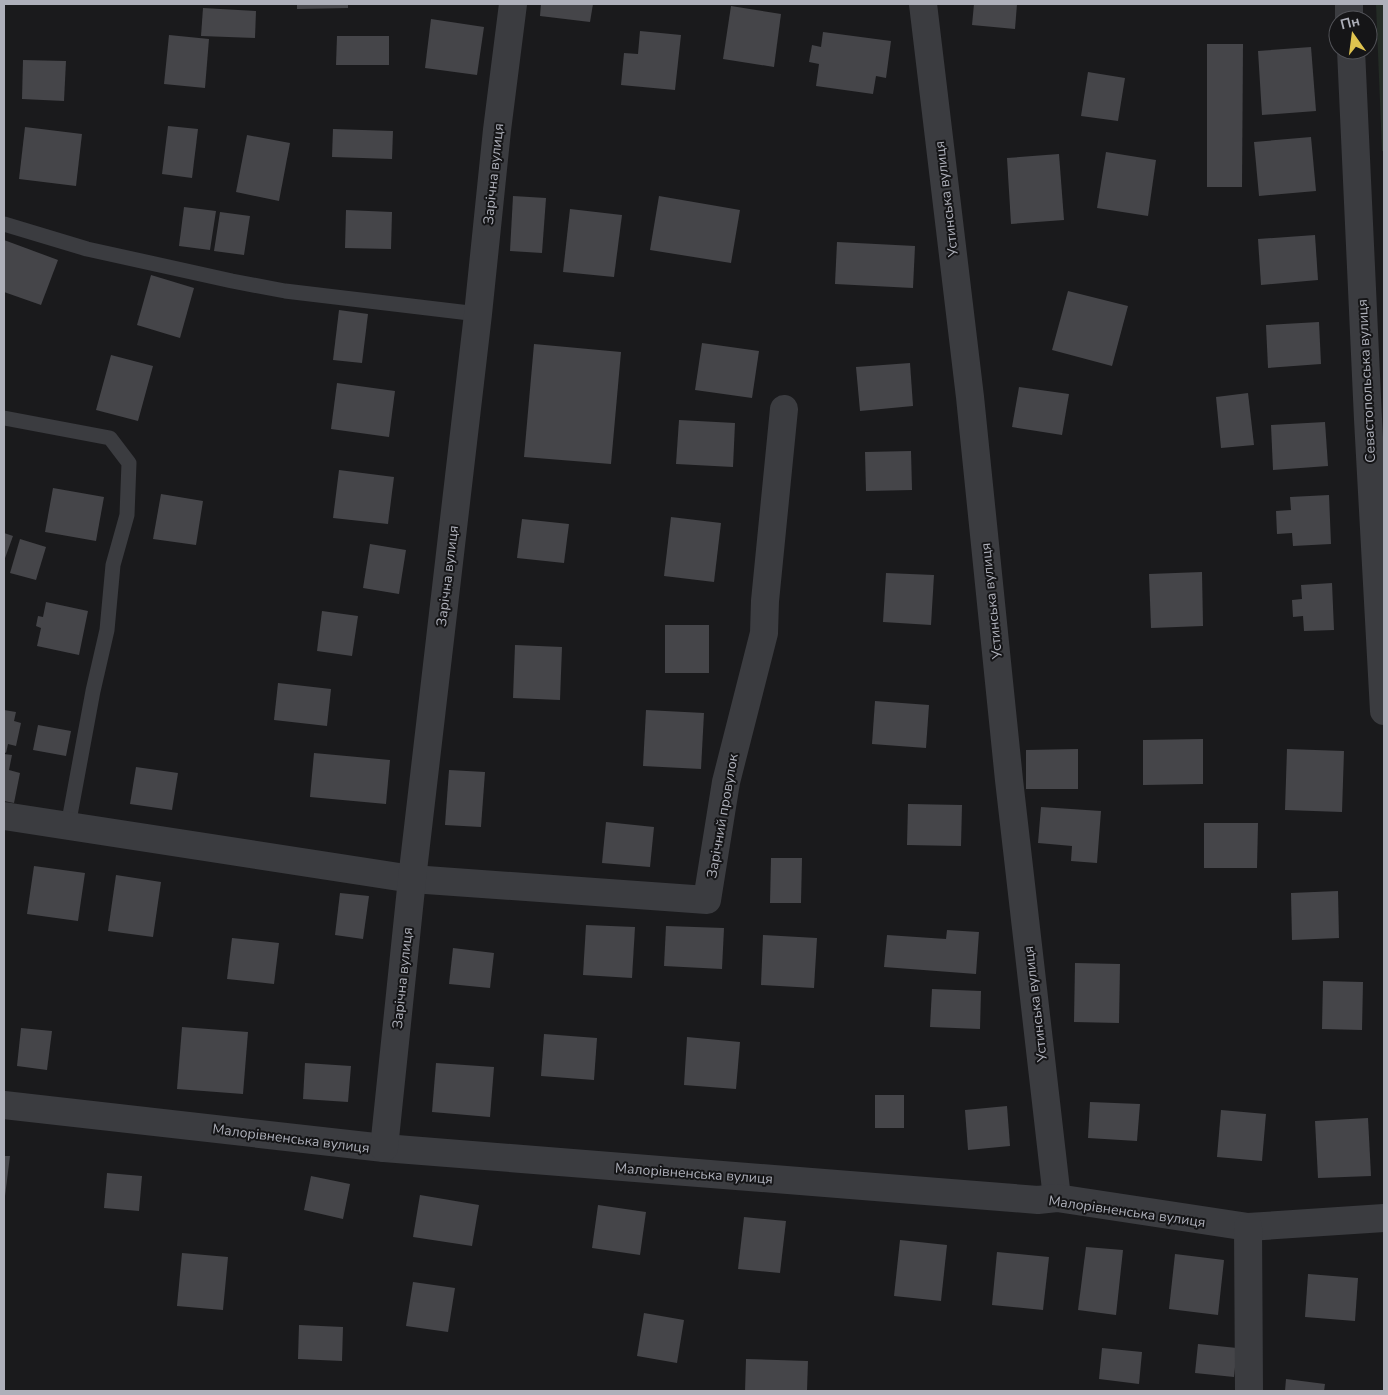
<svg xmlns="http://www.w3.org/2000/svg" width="1388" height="1395" font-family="'Nunito Sans',sans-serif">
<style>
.green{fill:#242c26}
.building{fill:#454549}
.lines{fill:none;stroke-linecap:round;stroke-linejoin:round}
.service{stroke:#3b3c40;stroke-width:15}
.minor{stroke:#3b3c40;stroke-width:28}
.tertiary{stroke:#3b3c40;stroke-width:28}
.labels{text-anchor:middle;stroke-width:4;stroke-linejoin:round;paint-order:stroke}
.street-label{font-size:14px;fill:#aeb0ba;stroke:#151517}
</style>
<rect width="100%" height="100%" fill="#1a1a1c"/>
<!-- green -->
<path class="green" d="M1376,4H1384V151H1382Z"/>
<!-- building -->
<g class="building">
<path d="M297,4H348V8L297,9Z"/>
<path d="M541,4H593L590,22L540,16Z"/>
<path d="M974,4H1017L1015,29L972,25Z"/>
<path d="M731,6L781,14L774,67L723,59Z"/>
<path d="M203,8L256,11L255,38L201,36Z"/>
<path d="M431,19L484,27L477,75L425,68Z"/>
<path d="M640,31L681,35L675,90L621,85L624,53L638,54Z"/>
<path d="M823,32L891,41L886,78L876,76L873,94L816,86L819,64L809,62L812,45L821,47Z"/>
<path d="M169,35L209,39L205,88L164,84Z"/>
<path d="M337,36H389V65H336Z"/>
<path d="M1207,44H1243L1242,187H1207Z"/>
<path d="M1311,47L1316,111L1262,115L1258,51Z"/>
<path d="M23,60L66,61L64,101L22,99Z"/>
<path d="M1088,72L1125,78L1118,121L1081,116Z"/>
<path d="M168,126L198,129L192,178L162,174Z"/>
<path d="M25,127L82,134L76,186L19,179Z"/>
<path d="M333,129L393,131L392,159L332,157Z"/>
<path d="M247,135L290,143L279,201L236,192Z"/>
<path d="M1311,137L1316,191L1259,196L1254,142Z"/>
<path d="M1106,152L1156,160L1148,216L1097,208Z"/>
<path d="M1059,154L1064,220L1011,224L1007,158Z"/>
<path d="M513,196L546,198L542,253L510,251Z"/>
<path d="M659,196L740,210L731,263L650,250Z"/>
<path d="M184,207L216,211L210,250L179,246Z"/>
<path d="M570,209L622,215L614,277L563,272Z"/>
<path d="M346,210L392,212L391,249L345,248Z"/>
<path d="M220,212L250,216L244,255L214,251Z"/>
<path d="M1315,235L1318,280L1261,285L1258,239Z"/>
<path d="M4,240L58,260L41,305L4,292Z"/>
<path d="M837,242L915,246L913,288L835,284Z"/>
<path d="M151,275L194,288L180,338L137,325Z"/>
<path d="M1068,291L1128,306L1112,366L1052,350Z"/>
<path d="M339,310L368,314L362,363L333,360Z"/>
<path d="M1319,322L1321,364L1268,368L1266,325Z"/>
<path d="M702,343L759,351L752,398L695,390Z"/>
<path d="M534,344L621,352L611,464L524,457Z"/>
<path d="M111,355L153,366L138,421L96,410Z"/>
<path d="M910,363L913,406L860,411L856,367Z"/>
<path d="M337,383L395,391L389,437L331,429Z"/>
<path d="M1019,387L1069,394L1062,435L1012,427Z"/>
<path d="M1248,393L1254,445L1221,448L1216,397Z"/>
<path d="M679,420L735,423L733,467L676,464Z"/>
<path d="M1325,422L1328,466L1273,470L1271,425Z"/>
<path d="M911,451L912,490L866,491L865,452Z"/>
<path d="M339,470L394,477L388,524L333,518Z"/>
<path d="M53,488L104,497L96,541L45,532Z"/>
<path d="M161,494L203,501L196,545L153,539Z"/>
<path d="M1329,495L1331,544L1293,546L1292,533L1277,534L1276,511L1291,510L1290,497Z"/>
<path d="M671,517L721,523L714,582L664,576Z"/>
<path d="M522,519L569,524L564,563L517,558Z"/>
<path d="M4,533L13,536L4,561Z"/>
<path d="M20,539L46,547L36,580L10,573Z"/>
<path d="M370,544L406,550L399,594L363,588Z"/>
<path d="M1202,572L1203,626L1151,628L1149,574Z"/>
<path d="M886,573L934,575L931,625L883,622Z"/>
<path d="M1332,583L1334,630L1304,631L1303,616L1293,617L1292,600L1302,599L1301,585Z"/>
<path d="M46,602L88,611L79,655L37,646L41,628L36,626L38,616L43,617Z"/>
<path d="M322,611L358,616L352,656L317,651Z"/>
<rect x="665" y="625" width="44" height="48"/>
<path d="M515,645L562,647L560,700L513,698Z"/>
<path d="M278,683L331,689L327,726L274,720Z"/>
<path d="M875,701L929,705L926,748L872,744Z"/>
<path d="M4,710L16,712L14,721L21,723L16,746L8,744L6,753L4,752Z"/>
<path d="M646,710L704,713L701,769L643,766Z"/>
<path d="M38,725L71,731L66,756L33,750Z"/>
<path d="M1203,739V784L1143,785V740Z"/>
<path d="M1078,749V789H1026V750Z"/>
<path d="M1287,749L1344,751L1342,812L1285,810Z"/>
<path d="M314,753L390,760L386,804L310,797Z"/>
<path d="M4,754L12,755L9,770L20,773L14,803L4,801Z"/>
<path d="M136,767L178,773L172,810L130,804Z"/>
<path d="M449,770L485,772L481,827L445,825Z"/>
<path d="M908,804L962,805L961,846L907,845Z"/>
<path d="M1041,807L1101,811L1097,863L1071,861L1072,846L1038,843Z"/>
<path d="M606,822L654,827L650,867L602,863Z"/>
<path d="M1204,823H1258L1257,868H1204Z"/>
<path d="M771,858H802L801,903H770Z"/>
<path d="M34,866L85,873L78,921L27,914Z"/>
<path d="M116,875L161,882L153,937L108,931Z"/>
<path d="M1338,891L1339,938L1292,940L1291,893Z"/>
<path d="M340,893L369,896L363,939L335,935Z"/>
<path d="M586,925L635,927L632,978L583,975Z"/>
<path d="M666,926L724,928L722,969L664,966Z"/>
<path d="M947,930L979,932L976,974L884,967L887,935L946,939Z"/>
<path d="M763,935L817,938L814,988L761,985Z"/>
<path d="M232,938L279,943L274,984L227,979Z"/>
<path d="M453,948L494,953L490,988L449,984Z"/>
<path d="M1075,963L1120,964L1119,1023L1074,1022Z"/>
<path d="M1323,981L1363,982L1362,1030L1322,1029Z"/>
<path d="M932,989L981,991L980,1029L930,1027Z"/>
<path d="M182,1027L248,1032L243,1094L177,1089Z"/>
<path d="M21,1028L52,1031L47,1070L17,1066Z"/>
<path d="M544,1034L597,1038L594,1080L541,1076Z"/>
<path d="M687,1037L740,1042L736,1089L684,1085Z"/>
<path d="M305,1063L351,1066L348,1102L303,1099Z"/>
<path d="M436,1063L494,1067L490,1117L432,1112Z"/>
<rect x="875" y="1095" width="29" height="33"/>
<path d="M1090,1102L1140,1104L1137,1141L1088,1138Z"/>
<path d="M1007,1106L1010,1146L968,1150L965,1110Z"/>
<path d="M1221,1110L1266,1114L1262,1161L1217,1157Z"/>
<path d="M1368,1118L1371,1176L1318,1178L1315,1121Z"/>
<path d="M4,1156H10L5,1196H4Z"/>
<path d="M107,1173L142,1176L139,1211L104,1208Z"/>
<path d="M311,1176L350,1184L343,1219L304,1210Z"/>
<path d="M420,1195L479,1205L472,1246L413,1237Z"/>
<path d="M598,1205L646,1212L640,1255L592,1248Z"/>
<path d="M744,1217L786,1221L780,1273L738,1269Z"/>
<path d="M900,1240L947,1245L941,1301L894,1296Z"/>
<path d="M1086,1247L1123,1250L1116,1315L1078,1310Z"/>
<path d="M997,1252L1049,1257L1043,1310L992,1305Z"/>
<path d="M182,1253L228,1257L223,1310L177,1306Z"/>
<path d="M1175,1254L1224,1260L1218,1315L1169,1309Z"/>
<path d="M1308,1274L1358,1278L1355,1321L1305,1317Z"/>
<path d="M413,1282L455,1288L448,1332L406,1326Z"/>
<path d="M644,1313L684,1320L677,1363L637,1356Z"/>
<path d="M299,1325L343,1327L342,1361L298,1359Z"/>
<path d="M1198,1344L1237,1348L1234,1377L1195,1373Z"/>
<path d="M1102,1348L1142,1352L1139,1384L1099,1379Z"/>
<path d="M746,1359L808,1361L807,1391H745Z"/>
<path d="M1286,1379L1325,1384L1324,1391H1285Z"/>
</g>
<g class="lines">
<!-- service -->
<g class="service">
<path d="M4,224L87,249L232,281L285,291L478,314"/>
<path d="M4,418L110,438L129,463L127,515L113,565L107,630L93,691L68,826"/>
</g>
<!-- minor -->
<g class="minor">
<path d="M923,4L970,397L1009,780L1057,1198"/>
<path d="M4,816L412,879L707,900L726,782L764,633L765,601L784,409"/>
<path d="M4,1105L384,1148L1038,1200L1057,1198L1248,1227L1384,1218"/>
<path d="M384,1148L412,879L478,314L497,130L513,4"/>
<path d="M1248,1227L1249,1391"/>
</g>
<!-- tertiary -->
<g class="tertiary">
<path d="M1349,4V20"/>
<path d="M1351,50L1368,419L1384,711"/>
</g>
</g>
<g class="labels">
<!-- street labels -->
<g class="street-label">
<text transform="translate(493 174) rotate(-84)" y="5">Зарічна вулиця</text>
<text transform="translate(946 199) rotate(-97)" y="5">Устинська вулиця</text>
<text transform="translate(1366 381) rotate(-93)" y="5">Севастопольська вулиця</text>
<text transform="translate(447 576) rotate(-83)" y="5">Зарічна вулиця</text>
<text transform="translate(991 601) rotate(-96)" y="5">Устинська вулиця</text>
<text transform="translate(722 816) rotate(-80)" y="5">Зарічний провулок</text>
<text transform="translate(402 978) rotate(-84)" y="5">Зарічна вулиця</text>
<text transform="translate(1035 1004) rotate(-97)" y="5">Устинська вулиця</text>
<text transform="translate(291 1138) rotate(7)" y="5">Малорівненська вулиця</text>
<text transform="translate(694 1173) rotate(4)" y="5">Малорівненська вулиця</text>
<text transform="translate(1127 1211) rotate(8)" y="5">Малорівненська вулиця</text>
</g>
</g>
<!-- border -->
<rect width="1388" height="1395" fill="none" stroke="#aeb0ba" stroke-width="10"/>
<!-- north arrow -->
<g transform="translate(1353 35) rotate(346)"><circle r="24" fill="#151517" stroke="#525358"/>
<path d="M0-4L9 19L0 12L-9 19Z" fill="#dfc34f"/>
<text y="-8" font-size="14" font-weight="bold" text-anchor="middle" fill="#aeb0ba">Пн</text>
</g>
</svg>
